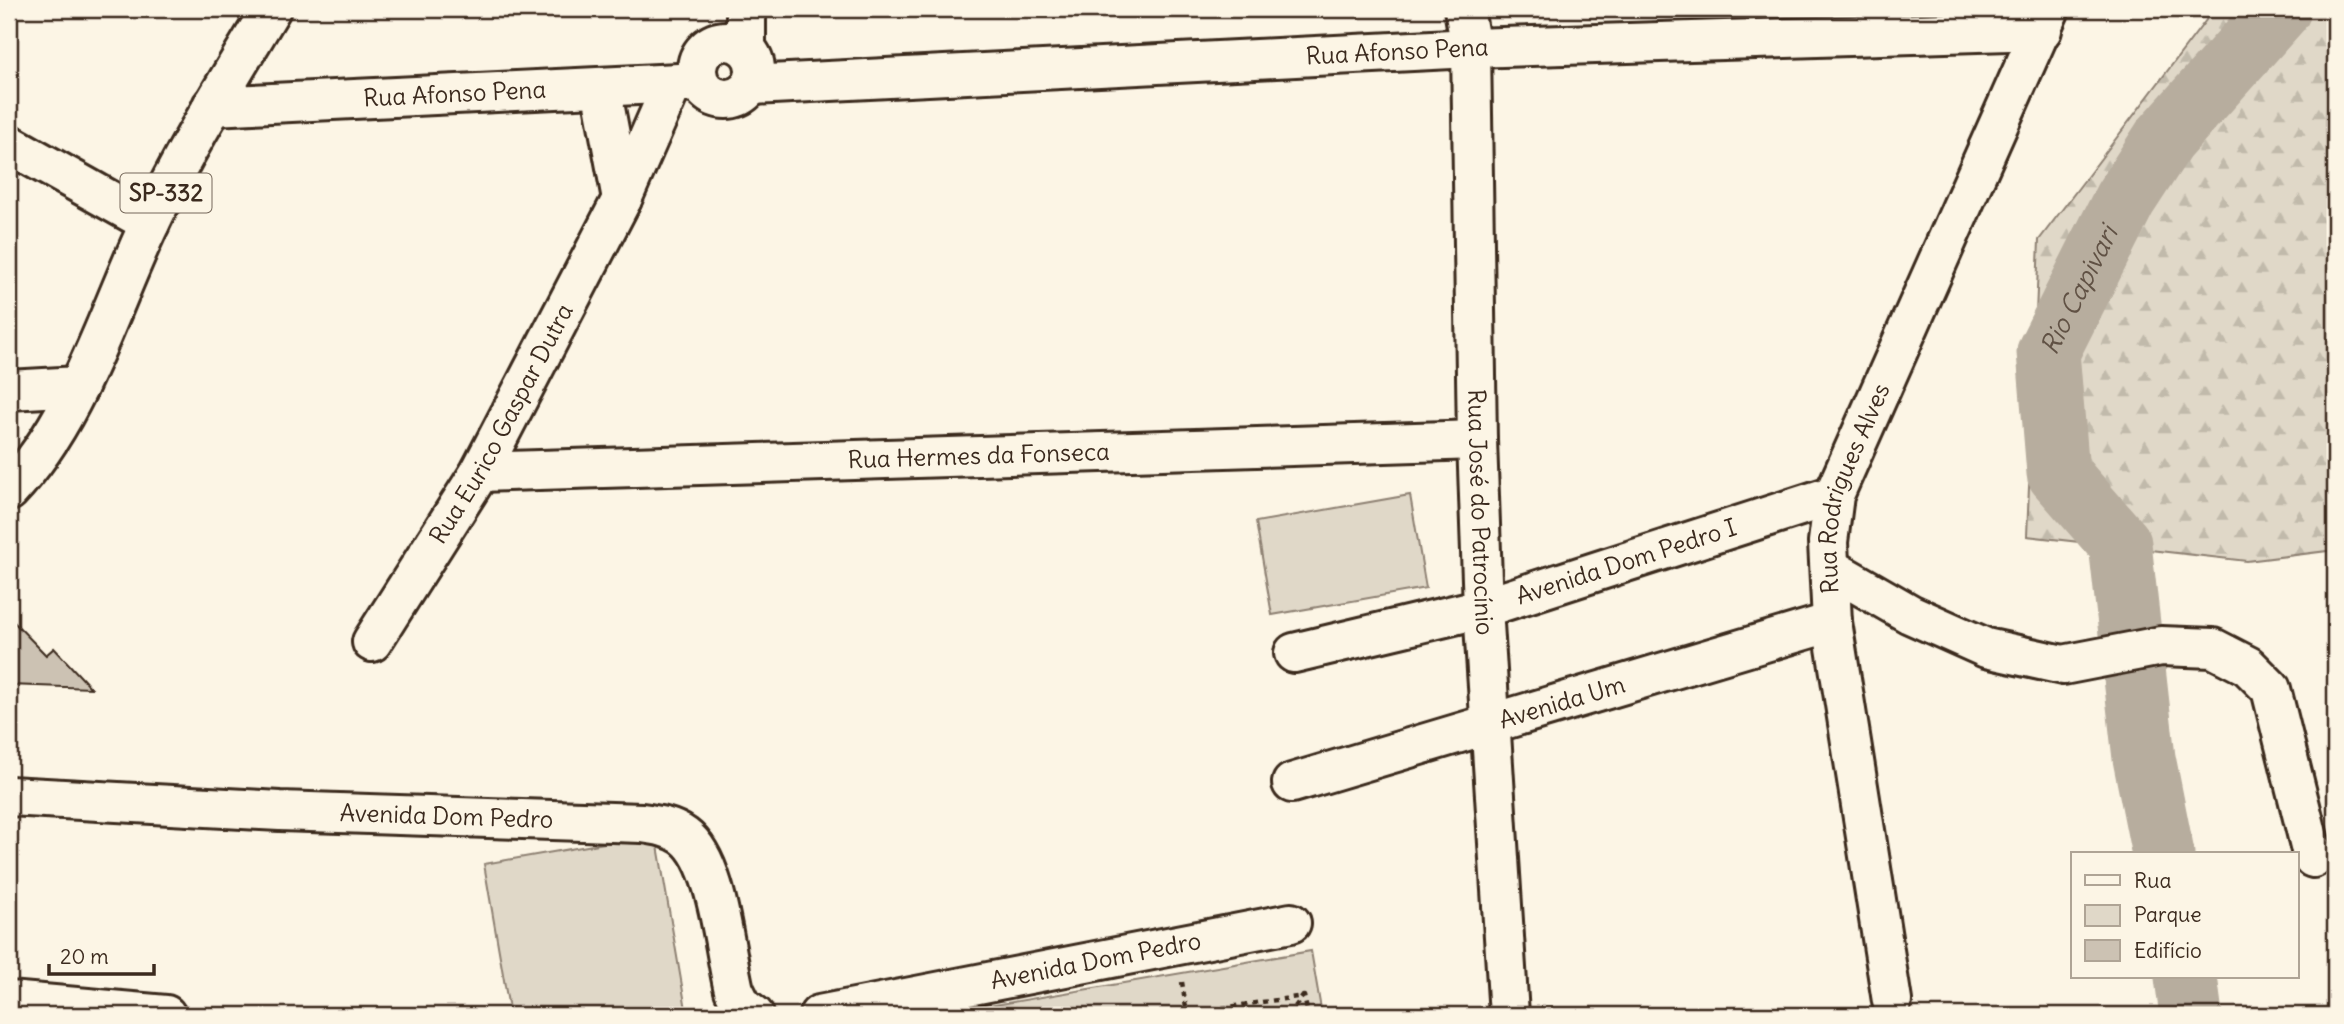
<svg xmlns="http://www.w3.org/2000/svg" width="2344" height="1024" font-family="Delius,sans-serif">
<style>
.forest{fill:url(#forest-firs);stroke:#8e8173;stroke-width:2}
.park{fill:#e0d8c8;stroke:#8e8173;stroke-width:2}
.lines{fill:none;stroke-linecap:round;stroke-linejoin:round}
.river{stroke:#b7ad9e;stroke-width:63}
.building{fill:#ccc2b3;stroke:#3b2a1e;stroke-width:2}
.minor-casing{stroke:#3b2a1e;stroke-width:44}
.major-casing{stroke:#3b2a1e;stroke-width:44}
.path{stroke:#3b2a1e;stroke-width:4.5;stroke-dasharray:5 5;stroke-linecap:butt}
.minor{stroke:#fcf5e5;stroke-width:38}
.major{stroke:#fcf5e5;stroke-width:38}
.labels{text-anchor:middle;stroke-width:7;stroke-linejoin:round;paint-order:stroke}
.shield{fill:#fcf5e5;stroke:#75675a;stroke-width:2}
.shield-label{font-size:23px;font-weight:bold;fill:#3b2a1e}
.street-label{font-size:24px;fill:#3b2a1e;stroke:#fcf5e5}
.water-label{font-size:26px;font-style:italic;fill:#605144;stroke:#fcf5e5}
</style>
<defs>
<pattern id="forest-firs" width="22" height="20" patternUnits="userSpaceOnUse" patternTransform="scale(1.75)"><rect width="22" height="20" fill="#e0d8c8"/><path d="M5 1l3.5 6h-7zM16 11l3.5 6h-7z" fill="#c1baab"/></pattern>
</defs>
<rect width="100%" height="100%" fill="#fcf5e5"/>
<filter id="ink" filterUnits="userSpaceOnUse"><feTurbulence type="fractalNoise" baseFrequency=".0143" numOctaves="2"/><feDisplacementMap in="SourceGraphic" scale="14" xChannelSelector="R" yChannelSelector="G"/><feConvolveMatrix kernelMatrix="1 2 1 2 8 2 1 2 1" color-interpolation-filters="sRGB"/></filter>
<g filter="url(#ink)">
<!-- forest -->
<path class="forest" d="M2210,9H2335V550L2247,561L2027,536L2039,240L2206,20Z"/>
<!-- park -->
<g class="park">
<path d="M1410,495L1426,588L1272,615L1256,522Z"/>
<path d="M656,834L687,1015H510L484,864Z"/>
<path d="M1311,951L1322,1015H936Z"/>
</g>
<g class="lines">
<!-- river -->
<g class="river">
<path id="s1" d="M2163,854L2144,758L2120,544L2058,473L2048,352L2125,199L2164,139L2280,9"/>
<path d="M2186,977L2191,1015"/>
</g>
</g>
<!-- building -->
<path class="building" d="M9,617L46,655L54,648L91,688L9,685Z"/>
<g class="lines">
<defs>
<g id="minor">
<path id="s2" d="M1464,9L1471,48L1477,440L1483,608L1509,1015"/>
<circle cx="726" cy="70" r="29"/>
<path d="M746,48V9"/>
<path id="s3" d="M752,85L1471,48L2042,30"/>
<path d="M601,87L622,199"/>
<path id="s4" d="M212,106L699,82"/>
<path d="M9,144L150,223"/>
<path id="s5" d="M480,472L1477,440"/>
<path d="M1830,568L1910,614L1986,648L2063,665L2161,646L2213,648L2248,666L2271,689L2313,858"/>
<path id="s6" d="M372,642L480,472L622,199L672,85"/>
<path id="s7" d="M1294,653L1483,608L1834,495"/>
<path id="s8" d="M1292,783L1832,622"/>
<path id="s9" d="M9,796L280,811L642,823C657,825 671,827 684,836C718,861 724,950 734,990L742,1006L754,1015"/>
<path d="M9,1001L166,1015"/>
<path id="s10" d="M1892,1001L1832,622L1828,542L1834,495L2049,11"/>
<path id="s11" d="M819,1015L1291,923"/>
</g>
<g id="major">
<path d="M9,390L79,386"/>
<path d="M9,491C79,418 107,313 150,223C185,149 229,79 271,9"/>
</g>
</defs>
<!-- minor casing -->
<use href="#minor" class="minor-casing"/>
<!-- major casing -->
<use href="#major" class="major-casing"/>
<!-- path -->
<g class="path">
<path d="M1182,982L1187,1014"/>
<path d="M1173,1015L1304,996L1308,1015"/>
<path d="M1289,1015L1303,996"/>
</g>
<!-- minor -->
<use href="#minor" class="minor"/>
<!-- major -->
<use href="#major" class="major"/>
</g>
</g>
<g class="labels">
<!-- shield labels -->
<rect class="shield" x="120.5" y="173.5" width="91" height="39" rx="5"/>
<g class="shield-label">
<text x="166" y="201">SP-332</text>
</g>
<!-- street labels -->
<g class="street-label">
<text dy="8" stroke="none"><textPath href="#s3" startOffset="646">Rua Afonso Pena</textPath></text>
<text dy="8" stroke="none"><textPath href="#s4" startOffset="243">Rua Afonso Pena</textPath></text>
<text dy="8" stroke="none"><textPath href="#s6" startOffset="254">Rua Eurico Gaspar Dutra</textPath></text>
<text dy="8" stroke="none"><textPath href="#s5" startOffset="499">Rua Hermes da Fonseca</textPath></text>
<text dy="8" stroke="none"><textPath href="#s10" startOffset="522">Rua Rodrigues Alves</textPath></text>
<text dy="8" stroke="none"><textPath href="#s2" startOffset="504">Rua José do Patrocínio</textPath></text>
<text dy="8" stroke="none"><textPath href="#s7" startOffset="345">Avenida Dom Pedro I</textPath></text>
<text dy="8" stroke="none"><textPath href="#s8" startOffset="282">Avenida Um</textPath></text>
<text dy="8" stroke="none"><textPath href="#s9" startOffset="438">Avenida Dom Pedro</textPath></text>
<text dy="8" stroke="none"><textPath href="#s11" startOffset="282">Avenida Dom Pedro</textPath></text>
</g>
<!-- water labels -->
<g class="water-label">
<text dy="9" stroke="none"><textPath href="#s1" startOffset="598">Rio Capivari</textPath></text>
</g>
</g>
<!-- margin -->
<rect width="2344" height="1024" fill="none" stroke="#fcf5e5" stroke-width="35"/>
<rect x="18" y="18" width="2309" height="989" fill="none" stroke="#3b2a1e" stroke-width="2.5" filter="url(#ink)"/>
<!-- legend -->
<rect x="2071" y="852" width="228" height="126" fill="#fcf5e5" stroke="#afa495" stroke-width="2"/>
<rect x="2085" y="875" width="35" height="10" fill="#fcf5e5" stroke="#afa495" stroke-width="2"/>
<text x="2134" y="888" font-size="21" fill="#3b2a1e">Rua</text>
<rect x="2085" y="905" width="35" height="21" fill="#e0d8c8" stroke="#afa495" stroke-width="2"/>
<text x="2134" y="922" font-size="21" fill="#3b2a1e">Parque</text>
<rect x="2085" y="940" width="35" height="21" fill="#ccc2b3" stroke="#afa495" stroke-width="2"/>
<text x="2134" y="958" font-size="21" fill="#3b2a1e">Edifício</text>
<!-- scale -->
<path d="M49 964v10h105v-10" fill="none" stroke="#3b2a1e" stroke-width="3.5"/>
<text x="60" y="964" font-size="21" fill="#3b2a1e" stroke="#fcf5e5" stroke-width="5" paint-order="stroke">20 m</text>
</svg>
